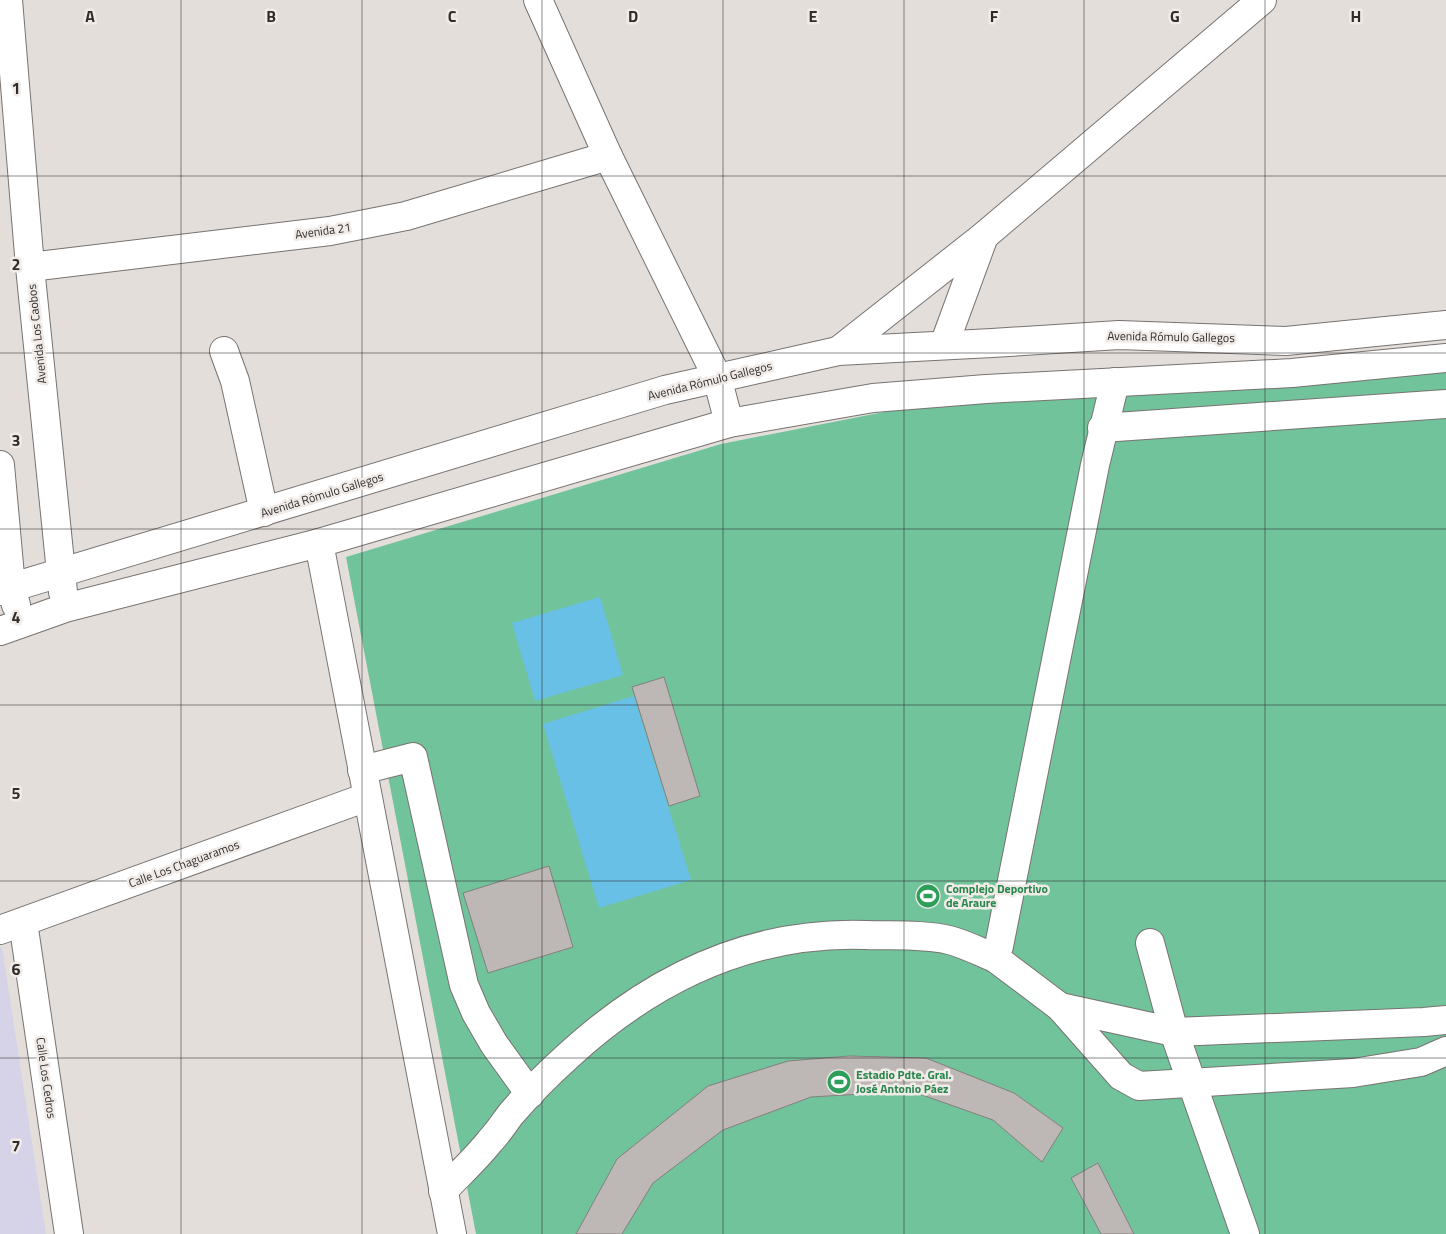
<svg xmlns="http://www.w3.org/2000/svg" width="1446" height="1234" font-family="'Titillium Web',sans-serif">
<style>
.education{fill:#d6d2e8}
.green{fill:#71c39c}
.water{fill:#68c0e7}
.building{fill:#bdb7b5;stroke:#847f7d}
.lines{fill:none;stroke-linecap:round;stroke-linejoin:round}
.minor-casing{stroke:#787370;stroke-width:30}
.minor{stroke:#fff;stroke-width:28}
.grid{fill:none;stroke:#2f2d2c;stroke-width:1;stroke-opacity:0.55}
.labels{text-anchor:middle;stroke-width:5;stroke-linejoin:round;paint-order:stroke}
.street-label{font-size:12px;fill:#2f2d2c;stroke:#f1ebe8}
.leisure-label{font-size:12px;font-weight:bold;fill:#27864d;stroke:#f1ebe8;text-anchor:start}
.grid-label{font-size:16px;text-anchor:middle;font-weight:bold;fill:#2f2d2c;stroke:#f1ebe8;stroke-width:5;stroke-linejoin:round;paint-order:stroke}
</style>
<rect width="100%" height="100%" fill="#e4dedb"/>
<!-- education -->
<path class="education" d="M2,947L46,1234H0V948Z"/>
<!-- green -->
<path class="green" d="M1446,360V1234H476L346,557L721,444L889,411Z"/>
<!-- water -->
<g class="water">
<path d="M600,597L623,675L535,701L512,623Z"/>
<path d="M634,696L691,880L599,908L543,724Z"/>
</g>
<!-- building -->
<g class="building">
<path d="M664,677L700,796L669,806L632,687Z"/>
<path d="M549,866L573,947L488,973L463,893Z"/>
<path d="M849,1056L926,1058L1014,1093L1063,1128L1042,1162L993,1120L911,1091L811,1097L723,1130L653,1183L622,1234H576L617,1159L708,1086L788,1061Z"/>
<path d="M1098,1163L1134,1234H1101L1071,1178Z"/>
</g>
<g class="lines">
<defs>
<g id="minor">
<path d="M8,0L30,267L63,592"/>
<path d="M538,0L608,156L717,377L729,423"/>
<path d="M30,267L330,231L406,216L608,156"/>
<path d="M944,345L984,236"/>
<path d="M224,351L235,381L264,512"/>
<path d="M838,351L984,236L1262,0"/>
<path d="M1115,382L1095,465L999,946L995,958L1060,1007L1174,1032L1424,1022L1446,1020"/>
<path d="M1102,428L1446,404"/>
<path d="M0,465L11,587L16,605"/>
<path d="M319,543L452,1234"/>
<path d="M0,591L665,390L838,351L992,343L1119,335L1286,341L1446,325"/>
<path d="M0,631L65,608L319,543L729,423L873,398L986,389L1292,373L1446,358"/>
<path d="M362,770L413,757L464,985L476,1013L494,1044L530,1094"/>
<path d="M23,922L69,1234"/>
<path d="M0,930L367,797"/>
<path d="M1150,943L1174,1032L1245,1234"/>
<path d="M1060,1007L1121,1076L1139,1086L1353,1073L1421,1062L1446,1051"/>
<path d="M443,1191C459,1174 476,1159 490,1141C498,1133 504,1123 511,1114C528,1094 549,1073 569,1055C653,978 752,931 866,935C893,936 923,934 949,940C965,944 980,952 995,958"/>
</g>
</defs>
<!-- minor casing -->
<use href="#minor" class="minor-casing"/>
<!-- minor -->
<use href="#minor" class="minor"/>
</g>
<!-- grid -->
<path class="grid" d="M181,0V1234M362,0V1234M542,0V1234M723,0V1234M904,0V1234M1084,0V1234M1265,0V1234M0,176H1446M0,353H1446M0,529H1446M0,705H1446M0,881H1446M0,1058H1446"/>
<!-- icons -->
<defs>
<symbol id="stadium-disc" viewBox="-11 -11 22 22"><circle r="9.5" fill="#2e9e5b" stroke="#f1ebe8"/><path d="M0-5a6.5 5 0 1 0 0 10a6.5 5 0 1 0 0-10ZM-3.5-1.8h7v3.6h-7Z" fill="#fff"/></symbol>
</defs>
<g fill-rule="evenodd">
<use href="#stadium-disc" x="914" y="882" width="28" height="28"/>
<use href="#stadium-disc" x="825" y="1068" width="28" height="28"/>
</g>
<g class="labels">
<!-- street labels -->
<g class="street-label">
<text transform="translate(323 231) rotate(-8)" y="4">Avenida 21</text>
<text transform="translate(37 334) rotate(-96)" y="4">Avenida Los Caobos</text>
<text transform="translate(1171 337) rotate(1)" y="4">Avenida Rómulo Gallegos</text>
<text transform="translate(710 381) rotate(-14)" y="4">Avenida Rómulo Gallegos</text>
<text transform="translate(322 495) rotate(-17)" y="4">Avenida Rómulo Gallegos</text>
<text transform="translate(184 864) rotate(-20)" y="4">Calle Los Chaguaramos</text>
<text transform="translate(46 1078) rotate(82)" y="4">Calle Los Cedros</text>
</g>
<!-- leisure labels -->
<g class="leisure-label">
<text x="946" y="893">Complejo Deportivo<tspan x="946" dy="14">de Araure</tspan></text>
<text x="856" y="1079">Estadio Pdte. Gral.<tspan x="856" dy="14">José Antonio Páez</tspan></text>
</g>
</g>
<g class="grid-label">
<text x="90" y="22">A</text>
<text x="271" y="22">B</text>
<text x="452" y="22">C</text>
<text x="633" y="22">D</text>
<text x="813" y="22">E</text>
<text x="994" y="22">F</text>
<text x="1175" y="22">G</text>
<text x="1356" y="22">H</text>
<text x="16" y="94">1</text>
<text x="16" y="270">2</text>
<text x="16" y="446">3</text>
<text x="16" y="623">4</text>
<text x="16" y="799">5</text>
<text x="16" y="975">6</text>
<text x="16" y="1152">7</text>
</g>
</svg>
